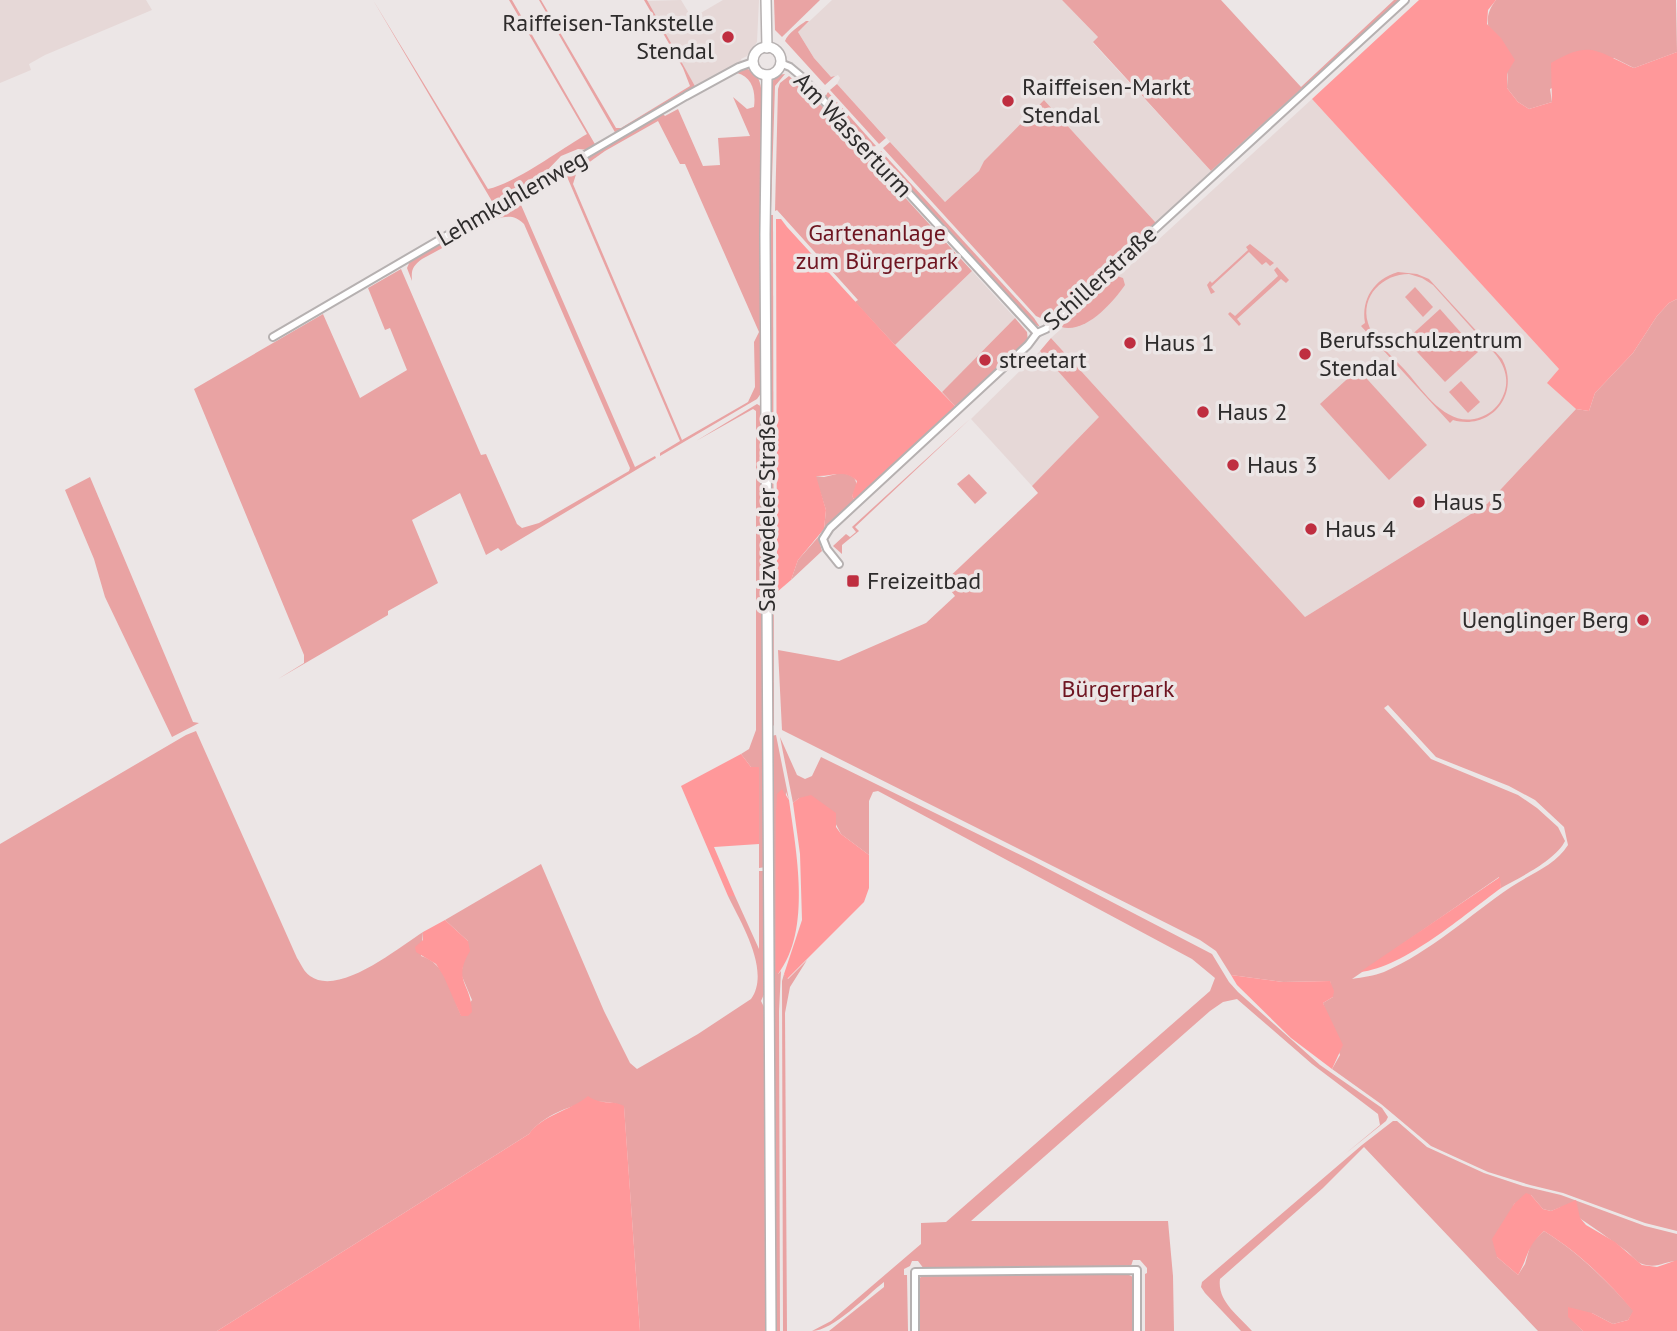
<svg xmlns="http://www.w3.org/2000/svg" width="1677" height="1331" font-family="'PT Sans',sans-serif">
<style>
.built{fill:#e6d8d7}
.green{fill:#e9a3a3;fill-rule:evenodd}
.forest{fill:#ff989a}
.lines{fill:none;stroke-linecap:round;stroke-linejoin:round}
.street-casing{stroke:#b6b1b1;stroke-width:10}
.secondary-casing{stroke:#b6b1b1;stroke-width:12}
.street{stroke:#fff;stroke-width:6}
.secondary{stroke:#fff;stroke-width:9}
.poi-dot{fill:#bf2e40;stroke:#ece6e6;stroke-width:2.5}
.labels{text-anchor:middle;stroke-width:7;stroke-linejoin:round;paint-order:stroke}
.poi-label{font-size:24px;fill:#2e2c2c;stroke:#ece6e6;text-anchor:start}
.street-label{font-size:24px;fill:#2e2c2c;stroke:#ece6e6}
.park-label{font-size:24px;fill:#6e1420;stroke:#ece6e6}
</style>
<rect width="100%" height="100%" fill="#ece6e6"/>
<!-- built -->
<g class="built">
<path d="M0,0H146L152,10L45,55L29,64L31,70L0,83Z"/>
<path d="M681,0L692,18L723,0H759L757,42L747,56L741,59L742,62L696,88L646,1Z"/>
<path d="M832,0H1062L1098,37L1093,43L1211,171L1156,223L1044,100L984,161L979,171L945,202L837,84L840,78L838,75L832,78L814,58L798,32Z"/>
<path d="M1312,99L1560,370L1548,383L1576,409L1487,504L1305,617L1051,338Z"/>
<path d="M972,271L1015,318L942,392L895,345Z"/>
<path d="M1040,351L1100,417L1032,486L971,419Z"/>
</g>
<!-- green -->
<g class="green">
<path d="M373,0L488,189C516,183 561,149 587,134L509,0H512L596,146L589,150L578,149L561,156L540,178L394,264L493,203Z"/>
<path d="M539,0H541L616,128H621L690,86L683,68L644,0H647L696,88L616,134Z"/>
<path d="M774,0H820L782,37L775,30Z"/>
<path d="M1062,0H1221L1301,87L1394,0H1399L1211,171L1093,42L1098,37Z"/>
<path d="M1496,0H1676L1677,52L1634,68L1614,58L1550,89L1552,102L1529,109L1518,102L1507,88C1507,83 1508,77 1507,72C1500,45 1475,26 1496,0Z"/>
<path d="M806,21H809L798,32L814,58L831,77L835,76L825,85L785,41C788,33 799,26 806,21Z"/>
<path d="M743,68C763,71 761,90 763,107L762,392L757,399L660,456V453L680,441L565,172L663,114L665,116L678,109L703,166L720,165L718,138L750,136L733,97L747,109L754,107C756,91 752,77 737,73ZM658,121L680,164H685L759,332L754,342L755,387L748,402L682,440L573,184L577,171L605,151Z"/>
<path d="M785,74L775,86L771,210L769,207L772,82L777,75Z"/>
<path d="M789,76L811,95L809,102H818L972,271L895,345L855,302L858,300L777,210L775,211L778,89L780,83Z"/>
<path d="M837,84L886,138L879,144L830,90Z"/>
<path d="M828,92L876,146L871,147L825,97Z"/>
<path d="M1044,100L1156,223L1053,318L1047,321L1036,316L883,148L890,142L945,202L979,171L984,161Z"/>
<path d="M881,151L1034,318L1040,327L1030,322L879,155Z"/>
<path d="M518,198L635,467L655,456L656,458L501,551L498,548L486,555L460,493L412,520L438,583L388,611V615L278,679L304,663V655L194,389L323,314L360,398L407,370L390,328L385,330L368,288L401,269L481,455L486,454L517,524L522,528L539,523L629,471L630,468L524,224C514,215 508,216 496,219L422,259C413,266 411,269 412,281L407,268L410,261Z"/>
<path d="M770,215H773L774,726L771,723Z"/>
<path d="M1250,244L1274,263L1270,266L1266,262L1262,265L1249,252L1211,287L1215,292L1211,294L1207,285L1210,281L1212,283L1248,250L1246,247Z"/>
<path d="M1277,267L1289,280L1286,283L1281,279L1237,319L1241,324L1239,326L1228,314L1230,312L1235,316L1278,276L1274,270Z"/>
<path d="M1398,272L1417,274L1429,279L1502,359C1521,394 1491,431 1453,420L1450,423L1361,326L1365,323C1361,299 1374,279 1398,272ZM1409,274L1422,278L1433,285L1496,355C1507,369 1510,385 1501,400C1497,408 1489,414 1481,417C1447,430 1424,391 1404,369C1392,356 1373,341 1368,323C1360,296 1383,274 1409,274Z"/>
<path d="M1114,275L1123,278L1125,285C1113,302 1086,334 1061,327Z"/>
<path d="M1415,287L1433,307L1423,317L1405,297Z"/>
<path d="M1677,299V1231L1645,1223L1563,1193L1530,1185L1488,1172L1431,1146L1381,1104L1332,1069L1340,1055L1323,1003L1333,997L1330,981L1283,982L1231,975L1216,951L1200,940L782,730L778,650L839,661L926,623L955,596L944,582L1038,493L1032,486L1099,417L1040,351L1051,338L1305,617L1487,504L1576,409L1589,411L1595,393L1633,353L1657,316L1669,303ZM1388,705L1436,757L1509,786L1535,800L1564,827L1568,845C1556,865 1530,874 1511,887C1470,915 1430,952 1384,972C1374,976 1363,977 1352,979L1499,877L1501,888C1519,878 1556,860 1565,841L1558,827L1537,808L1518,795L1431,759L1384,708Z"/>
<path d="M1440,309L1478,352L1445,382L1406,340Z"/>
<path d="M1015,318L1027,332L1028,341L956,407L942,392Z"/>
<path d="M1358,369L1427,445L1389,480L1320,404Z"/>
<path d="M1461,381L1480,402L1468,413L1449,392Z"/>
<path d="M757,404L762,407L765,867L759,868V767H751L741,754L749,749L756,730V411L753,409L696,441Z"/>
<path d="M971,418L855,527L859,531L842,545V554L833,546L846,534L850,537L856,532L852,527Z"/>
<path d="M841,473C857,475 860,483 852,496L855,501L824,529L826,510L815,476L824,477Z"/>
<path d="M969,474L987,493L975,504L957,484Z"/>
<path d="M90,477L193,722L199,723L172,737L105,597L94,559L65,490Z"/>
<path d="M821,534L820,544L822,551L791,580L798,560Z"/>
<path d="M196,731L297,958C301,964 304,972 310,976C339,997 398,948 423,932L421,956C445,962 452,995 461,1015L472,1000L461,974L468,941L445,920L541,864L604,1011L630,1063L637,1069L698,1034L751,999C771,971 741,923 728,896H735L759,949V871H765V992L761,1001L766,1011L767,1331H640L624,1107C598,1092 545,1111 529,1134L217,1331H0V844L186,735Z"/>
<path d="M776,735L789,800L786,792L778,974L781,971L779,1011L780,1331H775L771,736Z"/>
<path d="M780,737L797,775L805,779L812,776L821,757L1033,861L1212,954L1229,982L1238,992L1320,1065L1382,1108L1388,1117L1386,1121L1345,1154L1380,1125L1378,1114L1312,1064L1237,999L1223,1002L1210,1011L971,1221H1168L1173,1276L1174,1331H1145V1274L1147,1273V1268L1140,1260H1133L1131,1266L1125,1268L924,1269L918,1261H912L910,1266L904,1269V1275H907L908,1331H829L884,1287V1282C867,1295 833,1331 812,1331L831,1321L921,1244V1223L946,1222L1210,991L1215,978L1192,959L878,791L873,792L869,801V855L841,834L827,807L799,798L793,803Z"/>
<path d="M807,960L790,987L785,1013L787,1331H783L782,981L784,974L788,979Z"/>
<path d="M1393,1121H1397L1427,1147L1484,1173L1523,1186L1561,1195L1645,1226L1677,1234V1261C1666,1261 1658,1268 1646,1265C1637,1264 1632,1255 1625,1250C1604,1235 1583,1219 1561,1207L1551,1211L1543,1209L1531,1195L1514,1204L1497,1257L1518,1275L1525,1264L1531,1243L1544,1231C1578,1252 1607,1281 1634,1311L1628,1320L1613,1324L1592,1313L1569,1317L1583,1331H1538L1364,1147L1323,1188L1220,1279C1217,1301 1238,1315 1252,1331H1241L1205,1293L1201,1287L1202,1282L1362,1145Z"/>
<path d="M1127,1274L1133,1277L1134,1331H919L918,1281L922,1275Z"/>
</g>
<!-- forest -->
<g class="forest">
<path d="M1419,0H1496L1488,10L1487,24L1501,38L1515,60L1507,73V88L1518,102L1529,109L1552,102L1551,63C1590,40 1595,50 1634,68L1677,52V299L1669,303L1657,316L1633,353L1595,393L1589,411L1576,409L1547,383L1559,369L1312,99Z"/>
<path d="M776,219H781L787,227L895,345L956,407L855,501L852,496L857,481C845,468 831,477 816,476L826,510L824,529L798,560L791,580L777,592Z"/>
<path d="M741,754L751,767H759V844L714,847L735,896H728L681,786Z"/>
<path d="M782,789L789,800C796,851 812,930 778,974L776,971V812L777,794Z"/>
<path d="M811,795L836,813V827L841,834L869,855V888L864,902L787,979L784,974L802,920L800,854L793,803L799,798Z"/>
<path d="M1500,877L1501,888C1465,914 1404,968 1360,972Z"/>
<path d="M445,920L468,941L470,951C452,981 471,982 472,1012L468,1016H461L444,977L436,964L416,952L415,947L423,940V932Z"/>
<path d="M1231,975L1283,982L1330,981L1334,991L1333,997L1323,1003L1343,1045L1332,1069L1291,1038L1237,985Z"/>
<path d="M588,1096C602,1106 610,1099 624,1106L640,1331H217L529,1134C542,1115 570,1111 588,1096Z"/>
<path d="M1526,1193L1531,1195L1543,1209L1551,1211L1576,1200L1580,1218L1586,1225L1615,1242L1642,1265L1657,1267L1677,1260V1331H1583L1568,1317V1307L1592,1313L1613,1324L1628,1320L1633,1311C1608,1281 1578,1252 1544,1231C1526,1247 1529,1256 1518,1275L1497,1257L1492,1239L1514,1204Z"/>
</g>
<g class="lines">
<defs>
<g id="street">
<path d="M780,63L790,67L802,77L1037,333"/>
<path d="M273,337L686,96L739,67L753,62"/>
<path d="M839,564L827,549L823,539L830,528L1028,345L1037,333L1046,329L1405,0"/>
<path d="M915,1331V1272L1137,1270V1331"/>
</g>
<g id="secondary">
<path d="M766,0L767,48"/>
<circle cx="767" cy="61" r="14"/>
<path d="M767,75L765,234L771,1331"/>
</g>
</defs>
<!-- street casing -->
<use href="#street" class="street-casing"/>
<!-- secondary casing -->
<use href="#secondary" class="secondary-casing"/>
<!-- street -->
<use href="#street" class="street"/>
<!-- secondary -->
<use href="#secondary" class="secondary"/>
</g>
<!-- markers -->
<g class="poi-dot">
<circle cx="728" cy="37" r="7"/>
<circle cx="1008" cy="101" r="7"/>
<circle cx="1130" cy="343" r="7"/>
<circle cx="1305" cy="354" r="7"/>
<circle cx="985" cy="360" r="7"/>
<circle cx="1203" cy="412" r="7"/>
<circle cx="1233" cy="465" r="7"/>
<circle cx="1419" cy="502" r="7"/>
<circle cx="1311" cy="529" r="7"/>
<rect x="846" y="574" width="14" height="14" rx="3.5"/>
<circle cx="1643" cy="620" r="7"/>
</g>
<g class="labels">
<!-- poi labels -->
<g class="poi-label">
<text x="714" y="31" text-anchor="end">Raiffeisen-Tankstelle<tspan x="714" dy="28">Stendal</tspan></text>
<text x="1022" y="95">Raiffeisen-Markt<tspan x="1022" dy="28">Stendal</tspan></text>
<text x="1319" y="348">Berufsschulzentrum<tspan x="1319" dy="28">Stendal</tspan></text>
<text x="1144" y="351">Haus 1</text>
<text x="999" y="368">streetart</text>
<text x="1217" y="420">Haus 2</text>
<text x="1247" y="473">Haus 3</text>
<text x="1433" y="510">Haus 5</text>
<text x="1325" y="537">Haus 4</text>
<text x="867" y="589">Freizeitbad</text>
<text x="1629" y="628" text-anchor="end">Uenglinger Berg</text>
</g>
<!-- street labels -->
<g class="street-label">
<text transform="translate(853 135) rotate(47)" y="8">Am Wasserturm</text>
<text transform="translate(512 198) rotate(-30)" y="8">Lehmkuhlenweg</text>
<text transform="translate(1100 278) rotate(-42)" y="8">Schillerstraße</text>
<text transform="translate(767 513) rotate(-90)" y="8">Salzwedeler Straße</text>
</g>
<!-- park labels -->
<g class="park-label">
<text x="877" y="241">Gartenanlage<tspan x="877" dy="28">zum Bürgerpark</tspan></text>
<text x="1118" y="697">Bürgerpark</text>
</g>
</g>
</svg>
